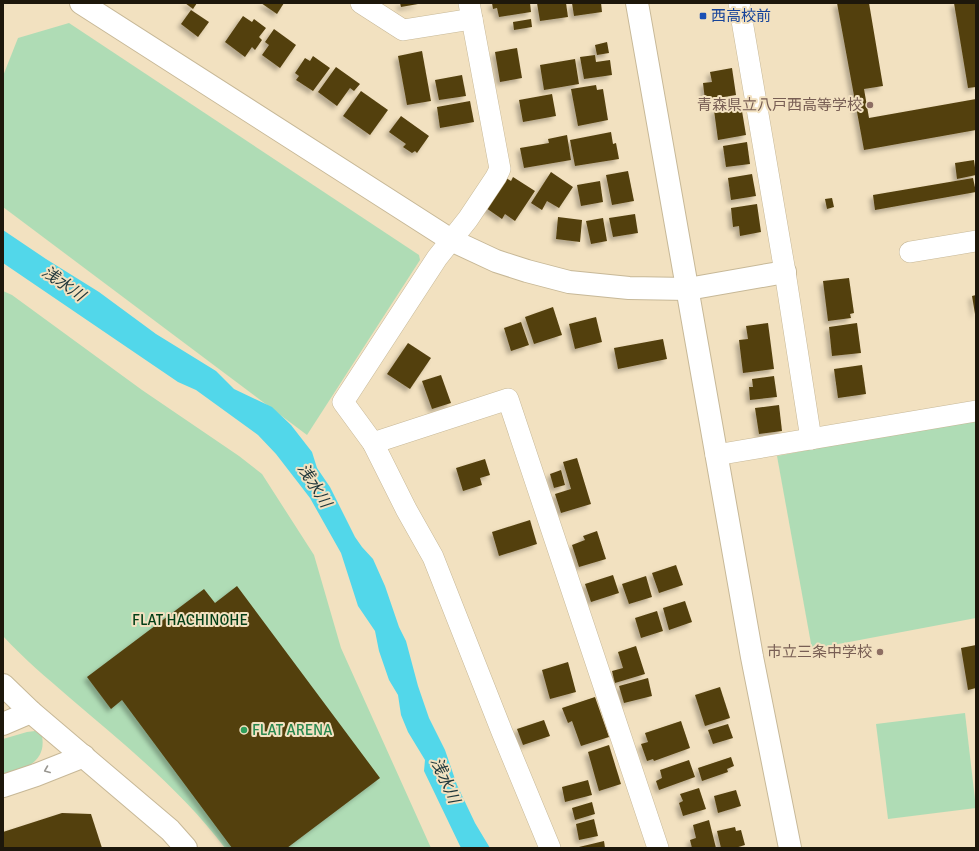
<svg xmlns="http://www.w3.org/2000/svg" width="979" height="851" font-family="Signika,'Noto Sans JP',sans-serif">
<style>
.green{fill:#afdcb5}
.water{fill:#52d7ea}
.building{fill:#533f0d;filter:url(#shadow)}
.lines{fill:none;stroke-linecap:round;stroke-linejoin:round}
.minor-casing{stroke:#c7b897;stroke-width:22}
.tertiary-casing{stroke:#c7b897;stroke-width:24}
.minor{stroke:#fff;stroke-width:21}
.tertiary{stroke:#fff;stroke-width:22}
.oneway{stroke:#999791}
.transit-dot{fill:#1a4fb4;stroke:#f2e1c0;stroke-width:1.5}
.education-dot{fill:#8d6e63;stroke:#f2e1c0;stroke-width:1.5}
.leisure-dot{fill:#2e9e5b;stroke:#f2e1c0;stroke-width:1.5}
.labels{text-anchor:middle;stroke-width:4;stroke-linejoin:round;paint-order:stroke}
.transit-label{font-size:15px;fill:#164399;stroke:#f2e1c0;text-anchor:start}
.education-label{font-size:15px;fill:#785e54;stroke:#f2e1c0;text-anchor:end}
.park-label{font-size:15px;fill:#023e16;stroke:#f2e1c0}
.leisure-label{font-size:15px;fill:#27864d;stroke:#f2e1c0;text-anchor:start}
.water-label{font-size:16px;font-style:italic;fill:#1f363a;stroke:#f2e1c0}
</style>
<defs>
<filter id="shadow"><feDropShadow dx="-3.5" dy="3.5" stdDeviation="2" flood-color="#0004"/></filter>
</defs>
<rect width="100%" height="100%" fill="#f2e1c0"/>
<!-- green -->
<g class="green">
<path d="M69,23L419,255L420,260L307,435L3,207V76L18,38Z"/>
<path d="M3,291L12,295L142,390L239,456L262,474L314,555L341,648L431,848H225C182,791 124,744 70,698C47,678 24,659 3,636Z"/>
<path d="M976,418V618L812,649L777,456Z"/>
<path d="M965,713L976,808L888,819L876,724Z"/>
<path d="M35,731L42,736C47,762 23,770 3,776V739L27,732Z"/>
</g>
<!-- water -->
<path class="water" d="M3,230L46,259L99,292L156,334L216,371L234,389L272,407L291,425L312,452L317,468L330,487L355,537L362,547L373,559L385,586L399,627L406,641L418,686L429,718L445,750L457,785L475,823L490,848H461L424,771L425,760L408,732L401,715L398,695L389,680L379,651L375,631L358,606L341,553L310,498L276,454L258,435L196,390L178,382L3,263Z"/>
<!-- building -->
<g class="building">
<path d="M185,3H197L193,9Z"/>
<path d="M261,3H284L277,14Z"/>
<path d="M400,3H418V4L401,7Z"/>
<path d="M492,3H530L531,12L499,17L497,8L493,9Z"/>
<path d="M537,3H566L568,17L540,21Z"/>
<path d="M572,3H601L602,12L574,16Z"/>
<path d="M837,3H869L883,86L864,89L869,118L976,99V130L864,150Z"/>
<path d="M954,3H976V87L968,88Z"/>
<path d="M191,10L209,22L198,37L181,24Z"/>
<path d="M243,16L252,22L254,19L266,28L259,37L262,40L255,50L252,47L245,57L225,42Z"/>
<path d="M531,19L532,27L514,30L513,22Z"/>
<path d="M274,29L296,45L280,68L262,55L269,45L265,42Z"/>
<path d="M607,42L609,53L597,55L595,45Z"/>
<path d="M517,48L522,78L500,82L495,52Z"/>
<path d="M422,51L431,101L407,105L398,56Z"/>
<path d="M595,55L596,62L610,60L612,75L584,79L580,57Z"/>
<path d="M313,56L330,68L313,91L296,80L299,76L295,73L305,58L310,61Z"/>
<path d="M575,59L579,84L544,90L540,65Z"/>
<path d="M336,67L360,84L354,91L350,88L337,106L318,92Z"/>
<path d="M732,68L736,95L705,100L703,83L712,82L710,72Z"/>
<path d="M462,75L466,96L439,100L435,80Z"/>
<path d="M596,85L597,90L603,89L608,120L578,126L571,89Z"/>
<path d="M361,91L388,110L370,135L343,116Z"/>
<path d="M552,94L556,116L523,122L519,100Z"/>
<path d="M470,101L474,122L440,128L437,107Z"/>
<path d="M741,105L746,135L718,140L714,110Z"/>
<path d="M401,116L429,136L417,153L415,151L412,153L403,147L406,144L389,132Z"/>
<path d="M611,132L613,144L616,143L619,159L575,166L570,140Z"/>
<path d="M567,135L571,160L524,168L520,148L549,143L548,139Z"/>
<path d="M747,142L750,164L726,167L723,146Z"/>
<path d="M974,160L976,175L957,179L955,163Z"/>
<path d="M628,171L634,201L612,205L606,175Z"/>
<path d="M551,172L573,187L559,208L547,201L542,210L531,203Z"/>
<path d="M752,174L756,196L731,200L728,178Z"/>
<path d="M513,177L535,191L515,221L505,214L502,219L486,208L506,178L511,181Z"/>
<path d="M973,178L976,192L875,210L873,195Z"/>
<path d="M600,181L603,202L581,206L577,185Z"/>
<path d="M832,198L834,207L827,209L825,199Z"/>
<path d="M757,204L761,232L740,236L739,226L733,227L731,208Z"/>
<path d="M635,214L638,233L613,237L609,218Z"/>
<path d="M558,217L582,220L580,242L556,239Z"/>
<path d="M603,218L607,241L591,244L586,221Z"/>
<path d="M849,278L854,313L850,314L851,318L828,321L823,281Z"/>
<path d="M976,295V314H975L972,296Z"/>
<path d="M553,307L562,335L534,344L525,317Z"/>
<path d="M596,317L602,342L575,349L569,324Z"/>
<path d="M521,322L529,345L511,351L504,328Z"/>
<path d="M768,323L774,369L743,373L739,340L748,339L746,326Z"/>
<path d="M857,323L861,353L832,356L829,327Z"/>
<path d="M663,339L667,359L618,369L614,348Z"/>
<path d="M408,343L431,358L410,389L387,374Z"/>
<path d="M862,365L866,394L838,398L834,369Z"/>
<path d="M441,375L451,403L432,409L422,381Z"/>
<path d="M774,376L777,397L750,400L749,387H753L752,379Z"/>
<path d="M779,405L782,431L759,434L755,408Z"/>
<path d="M577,458L591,504L561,513L555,494L571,489L563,462Z"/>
<path d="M485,459L490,475L480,478L482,485L463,491L456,468Z"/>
<path d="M561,470L565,485L554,488L550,474Z"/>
<path d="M530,520L537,544L499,556L492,532Z"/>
<path d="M597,531L606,559L579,567L572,545L585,540L583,536Z"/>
<path d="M676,565L683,585L659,593L652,573Z"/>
<path d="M613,575L619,593L591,602L585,584Z"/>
<path d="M646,576L652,597L629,604L622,584Z"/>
<path d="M237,586L380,778L287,848H232L122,700L111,709L87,677L204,589L215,603Z"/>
<path d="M685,601L692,622L669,630L663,608Z"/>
<path d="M657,611L663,631L641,638L635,618Z"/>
<path d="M976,645V688L968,690L961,648Z"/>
<path d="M636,646L645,674L615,683L612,671L623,668L618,652Z"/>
<path d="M568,662L576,692L550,699L542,670Z"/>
<path d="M648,678L652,696L624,703L619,686Z"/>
<path d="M720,687L730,718L705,726L695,695Z"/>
<path d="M595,697L609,737L581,746L572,721L568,723L562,708Z"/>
<path d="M544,720L550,736L523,745L517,729Z"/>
<path d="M681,721L690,748L654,761L653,759L647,761L641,744L648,742L645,733Z"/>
<path d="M728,724L733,738L713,744L708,730Z"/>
<path d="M609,745L621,784L599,791L588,752Z"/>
<path d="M731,757L734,766L727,769L728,772L702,781L698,768Z"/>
<path d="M689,760L695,777L659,790L656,781L662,778L660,770Z"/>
<path d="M588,780L592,795L565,802L562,787Z"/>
<path d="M699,788L706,809L683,816L679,803L683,801L680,794Z"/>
<path d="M736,790L741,806L718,813L714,796Z"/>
<path d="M592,802L595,814L575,820L572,808Z"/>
<path d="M62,813L91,814L102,848H3V832Z"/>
<path d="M594,819L598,836L579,840L576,824Z"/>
<path d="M709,820L716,848H692L690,840L696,838L693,825Z"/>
<path d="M735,827L736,831L741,830L745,845L735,848H721L717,831Z"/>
<path d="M604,841L605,848H579V847Z"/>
</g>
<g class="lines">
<defs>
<g id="minor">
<path d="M361,3L403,30L472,19"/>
<path d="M469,3L500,169L496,177L468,219L437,258L343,402L373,443L406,509L433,557L502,732L550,848"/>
<path d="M739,3L785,272L811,439"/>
<path d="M910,252L976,241"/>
<path d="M373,443L508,399L658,848"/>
<path d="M716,455L976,411"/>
</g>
<g id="tertiary">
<path d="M81,3L451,240L496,261L527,271L569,282L629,288L688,289L785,272"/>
<path d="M637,3L752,657L790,848"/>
<path d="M3,685L31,712L170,830L186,848"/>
<path d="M3,724L31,712"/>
<path d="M3,786L36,775L84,756"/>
</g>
</defs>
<!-- minor casing -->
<use href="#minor" class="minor-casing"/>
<!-- tertiary casing -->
<use href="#tertiary" class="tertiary-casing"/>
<!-- minor -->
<use href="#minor" class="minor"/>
<!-- tertiary -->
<use href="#tertiary" class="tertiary"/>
</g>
<!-- one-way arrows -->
<defs><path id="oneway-chevron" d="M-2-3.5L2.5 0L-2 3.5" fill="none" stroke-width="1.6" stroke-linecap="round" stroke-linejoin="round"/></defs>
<use class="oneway" href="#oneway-chevron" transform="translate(47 770) rotate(158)"/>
<!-- markers -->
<rect class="transit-dot" x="699" y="12" width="8" height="8" rx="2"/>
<g class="education-dot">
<circle cx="870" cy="105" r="4"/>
<circle cx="880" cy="652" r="4"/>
</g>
<circle class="leisure-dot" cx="244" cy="730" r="4"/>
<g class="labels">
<!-- transit labels -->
<g class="transit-label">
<text x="711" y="21">西高校前</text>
</g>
<!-- education labels -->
<g class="education-label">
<text x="862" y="110">青森県立八戸西高等学校</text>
<text x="872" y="657">市立三条中学校</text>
</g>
<!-- park labels -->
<g class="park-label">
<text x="190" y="625">FLAT HACHINOHE</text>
</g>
<!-- leisure labels -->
<g class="leisure-label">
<text x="252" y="735">FLAT ARENA</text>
</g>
<!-- water labels -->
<g class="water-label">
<text transform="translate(64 283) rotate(35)" y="6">浅水川</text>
<text transform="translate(315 485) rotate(58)" y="6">浅水川</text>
<text transform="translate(446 780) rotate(66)" y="6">浅水川</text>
</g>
</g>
<!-- border -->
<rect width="979" height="851" fill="none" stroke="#1d170b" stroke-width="8"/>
</svg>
